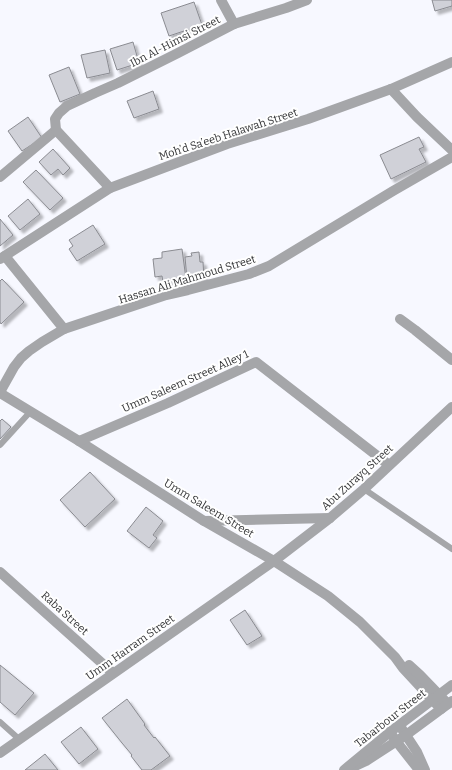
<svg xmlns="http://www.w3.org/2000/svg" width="452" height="770" font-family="Bitter,serif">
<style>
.building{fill:#d0d1d8;stroke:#8a8b91;filter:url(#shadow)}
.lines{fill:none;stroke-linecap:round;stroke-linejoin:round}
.service{stroke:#a5a6a9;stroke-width:6}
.minor{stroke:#a5a6a9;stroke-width:10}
.tertiary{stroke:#a5a6a9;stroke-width:10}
.labels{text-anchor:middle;stroke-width:4;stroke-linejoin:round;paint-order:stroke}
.street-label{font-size:11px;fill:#343537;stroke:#fff}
</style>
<defs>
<filter id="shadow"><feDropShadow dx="3.5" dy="3.5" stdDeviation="1" flood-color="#0004"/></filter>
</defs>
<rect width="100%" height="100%" fill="#f7f8ff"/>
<!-- building -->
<g class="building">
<path d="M432,0H452V6L435,11Z"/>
<path d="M194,2L202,25L169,36L161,13Z"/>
<path d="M133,42L139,63L117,70L110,49Z"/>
<path d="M105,50L110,73L87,78L81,55Z"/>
<path d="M69,67L80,94L60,102L49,75Z"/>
<path d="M153,91L159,109L134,118L127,101Z"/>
<path d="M28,117L42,138L22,151L8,131Z"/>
<path d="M419,137L424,147L419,149L426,162L391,179L380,155Z"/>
<path d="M53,149L70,168L63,175L58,169L51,175L39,162Z"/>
<path d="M36,170L63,198L50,210L23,182Z"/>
<path d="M28,199L40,214L20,230L8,216Z"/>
<path d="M0,219L13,235L0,246Z"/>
<path d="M93,225L105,244L77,261L69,249L73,246L69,240Z"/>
<path d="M182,249L186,279L163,282L162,276L155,277L153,259L162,258V252Z"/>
<path d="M199,252L200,262H203L204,278L187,279L185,257L192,256L191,253Z"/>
<path d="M2,279L24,302L1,324L0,322V281Z"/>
<path d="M2,419L11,427L0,439V421Z"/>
<path d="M90,472L115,499L85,527L60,500Z"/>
<path d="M146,507L163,521L153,535L157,538L149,548L127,531Z"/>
<path d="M245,610L262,636L247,645L230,620Z"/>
<path d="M0,665L34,693L15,715L0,702Z"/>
<path d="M127,699L145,724L144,725L154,738L155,737L170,756L151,770H142L131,756L132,755L122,743L102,718Z"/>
<path d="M81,727L98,749L79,764L61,742Z"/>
<path d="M45,754L58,770H25Z"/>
</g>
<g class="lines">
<!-- service -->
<g class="service">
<path d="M0,445L31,411"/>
<path d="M364,489L452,549"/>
<path d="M0,722L19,739"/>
</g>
<!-- minor -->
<g class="minor">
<path d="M221,0L234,24"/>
<path d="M391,89L417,117L452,150"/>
<path d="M0,177L56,130"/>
<path d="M110,188L56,130L55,119L59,113L67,106L95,93L118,83L178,53L234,24L286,8L307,0"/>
<path d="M5,256L64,329"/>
<path d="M0,259L110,188L227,144L308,119L391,89L452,62"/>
<path d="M400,319L415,330L452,360"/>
<path d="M0,392L14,367L21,358L29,351L42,342L64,329L166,295L188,290L249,274L269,266L393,191L452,157"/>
<path d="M0,393L79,441L204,521L274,561L328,596L360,622L395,657L403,668L441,709"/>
<path d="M79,441L168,403L256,362L389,465"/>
<path d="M204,521L330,518"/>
<path d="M0,572L113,673"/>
<path d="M409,665L420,675L448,704"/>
<path d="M400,726L417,752L425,770"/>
<path d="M390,732L396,741L419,770"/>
<path d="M0,753L274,561L330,518L364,489L452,407"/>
</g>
<!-- tertiary -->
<g class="tertiary">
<path d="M353,767L366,761L406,735L452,701"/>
<path d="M344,770L390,732L452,685"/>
</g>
</g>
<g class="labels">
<!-- street labels -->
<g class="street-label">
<text transform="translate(175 41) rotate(-27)" y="4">Ibn Al-Himsi Street</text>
<text transform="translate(228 134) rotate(-18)" y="4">Moh’d Sa’eeb Halawah Street</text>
<text transform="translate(187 279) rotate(-17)" y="4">Hassan Ali Mahmoud Street</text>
<text transform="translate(185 381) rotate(-24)" y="4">Umm Saleem Street Alley 1</text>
<text transform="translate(357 477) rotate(-42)" y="4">Abu Zurayq Street</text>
<text transform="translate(209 508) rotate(31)" y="4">Umm Saleem Street</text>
<text transform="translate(65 613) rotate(42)" y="4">Raba Street</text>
<text transform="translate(130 647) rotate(-35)" y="4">Umm Harram Street</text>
<text transform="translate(390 718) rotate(-38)" y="4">Tabarbour Street</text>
</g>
</g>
</svg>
